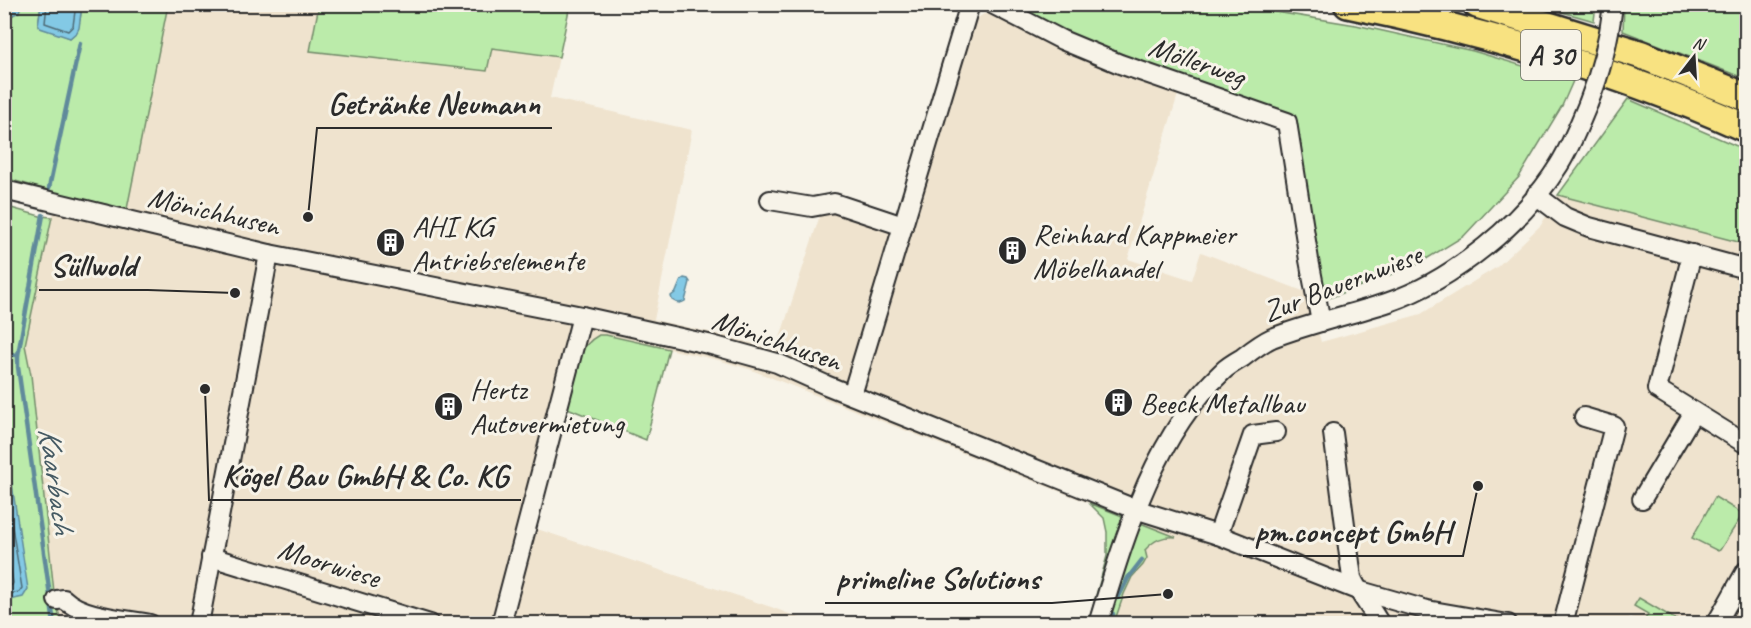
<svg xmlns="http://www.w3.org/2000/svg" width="1751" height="628" font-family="Caveat,sans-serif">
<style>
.built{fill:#efe3ce;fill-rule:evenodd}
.green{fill:#bbebaa;stroke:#738b6a;stroke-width:1.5}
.water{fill:#83c9e5;stroke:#608a9b;stroke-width:1.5}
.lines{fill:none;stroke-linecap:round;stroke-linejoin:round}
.shore{stroke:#4e6a75;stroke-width:1.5}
.stream{stroke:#608a9b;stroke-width:4.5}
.minor-casing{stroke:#2b2b2b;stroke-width:22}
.highway-casing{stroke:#2b2b2b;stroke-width:32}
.minor{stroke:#f7f3e8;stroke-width:18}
.highway{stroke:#f8e281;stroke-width:27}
.minor-bridge-casing{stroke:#2b2b2b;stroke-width:22;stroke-linecap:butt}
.minor-bridge{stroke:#f7f3e8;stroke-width:18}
.labels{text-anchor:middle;stroke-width:6;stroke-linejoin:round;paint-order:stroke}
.shield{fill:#f7f3e8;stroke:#686764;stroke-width:1.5}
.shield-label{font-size:28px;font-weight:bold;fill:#2b2b2b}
.street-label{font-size:30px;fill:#2b2b2b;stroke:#f7f3e8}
.poi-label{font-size:30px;fill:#2b2b2b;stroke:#f7f3e8;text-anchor:start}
.water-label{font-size:32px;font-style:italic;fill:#455a63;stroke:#f7f3e8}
.leader{fill:none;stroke:#2b2b2b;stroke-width:2}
.callout-dot{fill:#2b2b2b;stroke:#f7f3e8;stroke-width:2}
.callout-label{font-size:32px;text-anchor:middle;font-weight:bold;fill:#2b2b2b;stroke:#f7f3e8;stroke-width:6;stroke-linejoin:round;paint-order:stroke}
</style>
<rect width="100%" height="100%" fill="#f7f3e8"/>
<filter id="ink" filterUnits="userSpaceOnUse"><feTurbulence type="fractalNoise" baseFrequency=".0167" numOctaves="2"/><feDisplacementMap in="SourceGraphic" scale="12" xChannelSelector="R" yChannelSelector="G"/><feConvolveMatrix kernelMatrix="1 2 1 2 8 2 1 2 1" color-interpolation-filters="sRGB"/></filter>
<g filter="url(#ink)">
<!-- built -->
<path class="built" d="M168,5H319L310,51L487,71L492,48L559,57L550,98L692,130L654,320L727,336L776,350L822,209L908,231L976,19L984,14L1001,13L1179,91L1128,259L1192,280L1201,252L1308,293L1312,311L1321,342L1421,314L1497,267L1541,225L1558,195L1746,244V623H1682L1640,598L1648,614L1643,623L1630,617L1625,624L1114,623L1124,594L1132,577L1143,565L1145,550L1153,542L1166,537L1173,536L749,369L718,360L606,335L578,357L534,528L771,607L813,623H60V618L54,592L31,375L25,345L52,217L64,195L127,208ZM1715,498L1719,551H1718L1693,537Z"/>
<!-- green -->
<g class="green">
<path d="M21,5H41L38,25L70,38C81,29 80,18 82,5H168L127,209L64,195L5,178L4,13L13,15L18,12Z"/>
<path d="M319,5V4L570,5L559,57L492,48L487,71L310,51Z"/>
<path d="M933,5H1233L1356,25L1473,51L1573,81L1562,106L1519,177L1464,236L1418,264L1324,300L1296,128L1001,13Z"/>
<path d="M1538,5H1596L1594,21Z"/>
<path d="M1624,5H1746V79L1623,31Z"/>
<path d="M1628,99L1746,150V244L1558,195Z"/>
<path d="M4,206L40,216L52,217L25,345L31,375L54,592L60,618V623H5Z"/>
<path d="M599,335H606L669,349L646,440L565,407C571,382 574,348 599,335Z"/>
<path d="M1715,497L1743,514L1720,550L1718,551L1692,538Z"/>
<path d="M1089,503L1176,537C1162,536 1154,540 1145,550L1147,558L1143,565L1132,577L1124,594L1114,623L1088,624L1107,556V532L1104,518Z"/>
<path d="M1639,598L1682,623H1643L1648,614L1634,606Z"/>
</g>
<!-- water -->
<g class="water">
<path d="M5,4H21V5L19,12L13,15L5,13Z"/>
<path d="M41,5H82L79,28L77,32L70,38L40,28L38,25Z"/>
<path d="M684,278L688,279L690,282L685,301C681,304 676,303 672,300L671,296L676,292L681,280Z"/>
<path d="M5,439L28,589L23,597L5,601Z"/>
</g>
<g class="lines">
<!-- shore -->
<g class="shore">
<path d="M47,4L45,23L68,31L73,26L76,4"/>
<path d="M4,478L22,588L19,592L4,595"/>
<path d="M4,527L13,583L12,585L4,587"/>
</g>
<!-- stream -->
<g class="stream">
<path d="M4,111C9,122 9,130 4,141"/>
<path d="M49,188L80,43"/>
<path d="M43,215L18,355V367L54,624"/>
<path d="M4,354L18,355"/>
<path d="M1118,598L1128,578L1142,560"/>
<path d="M1110,624L1113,614"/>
</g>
<defs>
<g id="minor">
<path d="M992,4L1062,40L1120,64L1287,122L1309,260L1321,322"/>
<path d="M4,190L269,254L582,316L708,344L777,363L826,385L1135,509L1218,535L1357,590L1427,610L1508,624"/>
<path d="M1536,195L1565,217L1589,227L1746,269"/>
<path d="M770,200L812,207L834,203L903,226"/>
<path d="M1692,254L1657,389L1746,444"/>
<path d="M852,395L970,4"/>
<path d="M1333,433L1352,578C1359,594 1371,608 1380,624"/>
<path d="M1642,499L1694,412"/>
<path d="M1218,535L1253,435L1276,432"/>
<path d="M211,557L430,624"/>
<path d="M57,600L64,599C82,617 125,619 150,624"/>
<path d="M199,624L269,254"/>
<path d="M501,624L582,316"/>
<path d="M1098,624C1125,536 1154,435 1223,371C1228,366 1235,362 1242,358C1251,351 1261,343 1272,338C1310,323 1350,315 1389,302C1453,280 1523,223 1559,165C1571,146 1579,125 1588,104"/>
<path d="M1563,624L1614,426L1584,417"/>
<path d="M1716,624L1746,571"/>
</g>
<g id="highway">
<path d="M1348,4C1485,32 1619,71 1746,128"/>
<path d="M1477,4L1642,55L1746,97"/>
</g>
</defs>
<!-- minor casing -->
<use href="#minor" class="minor-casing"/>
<!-- highway casing -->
<use href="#highway" class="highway-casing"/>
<!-- minor -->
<use href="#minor" class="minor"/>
<!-- highway -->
<use href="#highway" class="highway"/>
<defs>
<path id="minor-bridge" d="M1588,104C1601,72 1609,39 1613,5"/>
</defs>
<!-- minor-bridge casing -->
<use href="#minor-bridge" class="minor-bridge-casing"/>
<!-- minor-bridge -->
<use href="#minor-bridge" class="minor-bridge"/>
</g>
</g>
<!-- icons -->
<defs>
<symbol id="building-disc" viewBox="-11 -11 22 22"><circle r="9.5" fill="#2b2b2b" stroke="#f7f3e8"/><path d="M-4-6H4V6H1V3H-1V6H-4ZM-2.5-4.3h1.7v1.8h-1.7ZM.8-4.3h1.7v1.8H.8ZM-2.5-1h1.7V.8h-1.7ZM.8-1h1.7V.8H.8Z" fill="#fff"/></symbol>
</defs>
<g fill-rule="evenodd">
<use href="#building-disc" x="374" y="226" width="33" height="33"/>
<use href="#building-disc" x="996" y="234" width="33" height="33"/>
<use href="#building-disc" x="1102" y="386" width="33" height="33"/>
<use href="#building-disc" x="432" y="390" width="33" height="33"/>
</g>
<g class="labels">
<!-- shield labels -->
<rect class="shield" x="1521" y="30" width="60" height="50" rx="4.5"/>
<g class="shield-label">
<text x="1551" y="65">A 30</text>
</g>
<!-- street labels -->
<g class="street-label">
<text transform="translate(1197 61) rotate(19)" y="10">Möllerweg</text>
<text transform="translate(214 211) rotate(13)" y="10">Mönichhusen</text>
<text transform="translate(1342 283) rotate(-21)" y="10">Zur Bauernwiese</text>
<text transform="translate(777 340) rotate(19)" y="10">Mönichhusen</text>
<text transform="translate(329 563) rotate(17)" y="10">Moorwiese</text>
</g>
<!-- poi labels -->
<g class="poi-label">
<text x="412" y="236">AHI KG<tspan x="412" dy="34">Antriebselemente</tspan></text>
<text x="1033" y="244">Reinhard Kappmeier<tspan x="1033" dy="34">Möbelhandel</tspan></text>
<text x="470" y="399">Hertz<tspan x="470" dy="34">Autovermietung</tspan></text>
<text x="1140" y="413">Beeck Metallbau</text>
</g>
<!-- water labels -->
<g class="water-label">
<text transform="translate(57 480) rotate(82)" y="11">Kaarbach</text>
</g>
</g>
<!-- callouts -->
<path class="leader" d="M308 217L317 128H552M235 293L148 290H39M205 389L209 500H521M1478 486L1463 556H1243M1168 594L1052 603H825"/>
<g class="callout-dot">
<circle cx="308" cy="217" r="6"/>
<circle cx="235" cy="293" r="6"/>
<circle cx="205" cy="389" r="6"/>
<circle cx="1478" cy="486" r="6"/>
<circle cx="1168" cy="594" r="6"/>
</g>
<g class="callout-label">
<text x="434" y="114">Getränke Neumann</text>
<text x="93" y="276">Süllwold</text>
<text x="365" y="486">Kögel Bau GmbH &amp; Co. KG</text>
<text x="1353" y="542">pm.concept GmbH</text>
<text x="938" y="589">primeline Solutions</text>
</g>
<!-- margin -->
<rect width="1751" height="628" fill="none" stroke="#f7f3e8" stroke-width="24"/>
<rect x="12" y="12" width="1727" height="604" fill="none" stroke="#2b2b2b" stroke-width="2" filter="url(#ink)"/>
<!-- north arrow -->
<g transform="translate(1694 57) rotate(17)" stroke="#f7f3e8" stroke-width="4.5" paint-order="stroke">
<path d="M0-4.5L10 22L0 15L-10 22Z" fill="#2b2b2b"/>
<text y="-9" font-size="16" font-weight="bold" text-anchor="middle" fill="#2b2b2b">N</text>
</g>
</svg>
